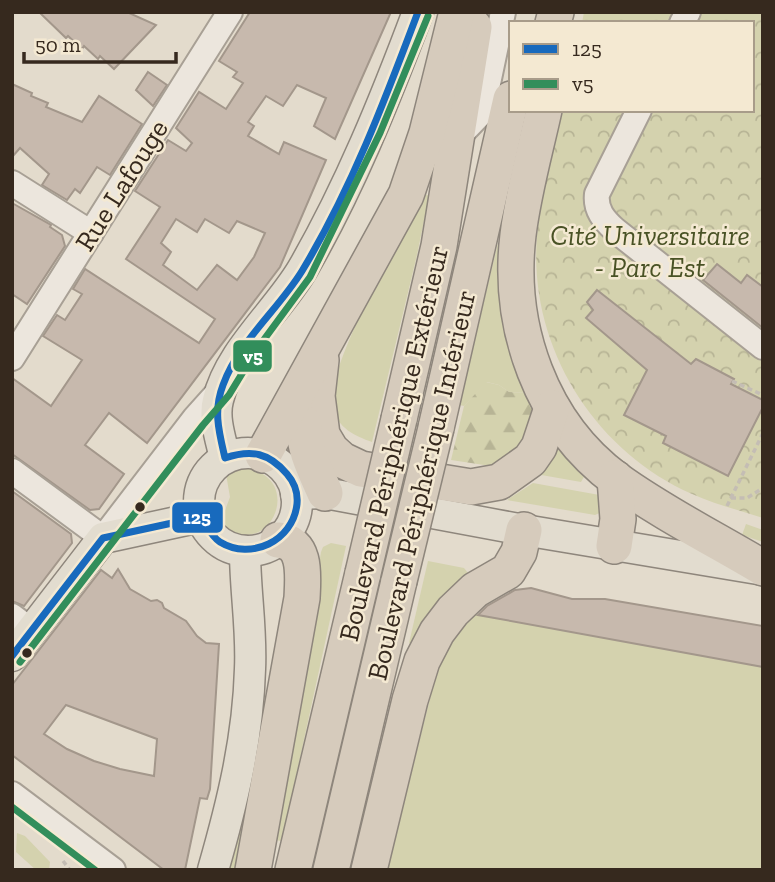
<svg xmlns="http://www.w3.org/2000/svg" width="775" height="882" font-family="'Zilla Slab',serif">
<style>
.grass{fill:#d4d2ae}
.forest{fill:url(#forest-firs)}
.park{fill:url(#park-crowns)}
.building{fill:#c7b9ad;stroke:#a3978b;stroke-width:2;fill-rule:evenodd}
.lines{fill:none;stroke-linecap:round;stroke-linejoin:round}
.minor-casing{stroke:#a8a095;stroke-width:28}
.major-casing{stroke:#8e867c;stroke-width:33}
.highway-casing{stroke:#8e867c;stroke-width:38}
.path{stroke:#c4bdb4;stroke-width:3.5;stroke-dasharray:5 3.5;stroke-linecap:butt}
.minor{stroke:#ece6dd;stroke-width:24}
.major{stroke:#e2dccf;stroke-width:30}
.highway{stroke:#d6cbbc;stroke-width:35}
.highway-bridge-casing{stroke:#8e867c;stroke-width:38;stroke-linecap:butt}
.highway-bridge{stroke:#d6cbbc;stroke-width:35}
.bus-1-casing{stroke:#f4e9d2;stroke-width:12}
.bus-2-casing{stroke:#f4e9d2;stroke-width:12}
.bus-1{stroke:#186abd;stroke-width:7}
.bus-2{stroke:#328e5b;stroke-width:7}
.bus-dot{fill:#36291e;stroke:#f4e9d2;stroke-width:2.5}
.labels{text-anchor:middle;stroke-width:5;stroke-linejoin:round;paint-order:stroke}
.street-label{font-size:28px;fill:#36291e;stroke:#f4e9d2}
.park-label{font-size:28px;font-style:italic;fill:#495225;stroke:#f4e9d2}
.line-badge{stroke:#f4e9d2;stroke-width:2.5}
.badge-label{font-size:19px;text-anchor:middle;font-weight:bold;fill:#fff}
</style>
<defs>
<pattern id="forest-firs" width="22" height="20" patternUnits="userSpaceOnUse" patternTransform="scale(1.75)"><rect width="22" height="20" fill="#d4d2ae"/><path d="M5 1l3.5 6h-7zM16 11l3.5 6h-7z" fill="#b7b495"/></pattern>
<pattern id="park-crowns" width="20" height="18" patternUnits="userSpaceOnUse" patternTransform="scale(1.75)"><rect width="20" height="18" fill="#d4d2ae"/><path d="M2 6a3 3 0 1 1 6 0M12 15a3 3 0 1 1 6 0" fill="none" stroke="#b7b495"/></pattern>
</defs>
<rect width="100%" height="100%" fill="#e3dbcc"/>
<!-- grass -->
<g class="grass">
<path d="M425,194L429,196L417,255L372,442C355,436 338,428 333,409C323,368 403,235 425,194Z"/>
<path d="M498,243L502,245L529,393L509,392L499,385L487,382L464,406L459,405Z"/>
<path d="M553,428L585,475L581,482L530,473Z"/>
<path d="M246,468C307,478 269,565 220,524L230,497L226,474Z"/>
<path d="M533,483L605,496L602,512L595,515L507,500Z"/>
<path d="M746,524L763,530V542L742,535Z"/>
<path d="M331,543L346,546L282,841L274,840L321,552L323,547Z"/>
<path d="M428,561L464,568L468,573L467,579L415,645L409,643Z"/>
<path d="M470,613L763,667V870H387L439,663L447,646Z"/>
<path d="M257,770L244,870H228Z"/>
<path d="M17,833L25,836L50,862L49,870H36L16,852Z"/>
</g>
<!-- forest -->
<path class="forest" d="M486,382L499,385L509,392L529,393C540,431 526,439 504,468L451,460L464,406Z"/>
<!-- park -->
<path class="park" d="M584,12H763V518C739,510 714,504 692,494C593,450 528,345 537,236C541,194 553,152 563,110H752V23H582Z"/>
<!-- building -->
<g class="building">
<path d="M39,12H127L156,25L114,69L100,56L98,59L84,46L82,49L68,36L66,38Z"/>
<path d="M250,12H391L335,139L314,126L326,98L297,85L283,106L266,96L248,122L254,126L248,136L279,154L284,142L326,160L280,267L147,443L109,413L85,445L124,474L99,509L90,510L12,454V378L51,406L82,360L43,336L57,315L65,320L82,294L73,289L85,269L199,343L215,319L126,259L160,207L135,191L168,140L186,151L192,143L176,128L199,92L226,109L243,83L233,77L237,72L219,61ZM176,219L197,232L205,219L229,233L237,221L265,233L254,257L237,280L217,265L197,290L163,265L171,252L161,243Z"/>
<path d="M148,72L167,85L153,106L136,90Z"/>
<path d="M12,84L32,93L31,96L48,103L46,107L82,122L99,96L142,124L110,175L97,167L80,193L75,189L67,200L42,185L49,174L20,148L12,157Z"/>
<path d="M12,203L51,225L50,227L62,235L65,246L27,304L12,294Z"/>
<path d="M717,264L741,283L747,275L763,287V328L703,280Z"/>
<path d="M597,290L691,364L696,359L734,379L731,384L763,400V407L728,476L663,443L666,436L624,415L647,370L586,318L593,310L587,302Z"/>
<path d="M12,491L71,534L72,543L24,606L12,601Z"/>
<path d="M118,569L130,589L151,601L157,600L162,603L164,608L186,621L197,636L206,643L219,644L210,789L207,799L200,798L185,870H164L12,755V685L101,570L112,578ZM66,705L157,739L154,776L120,769L94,761L67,749L44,734Z"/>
<path d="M531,588L572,599H605L763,626V667L478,615L487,606L515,590Z"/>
</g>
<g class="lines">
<defs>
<g id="minor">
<path d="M682,23L688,12"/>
<path d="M639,110L597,194C595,210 604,220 615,230L763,347"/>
<path d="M458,137L482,112L503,12"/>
<path d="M12,183L91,233"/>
<path d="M12,358L230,12"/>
<path d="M12,471L103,538L195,418L221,389"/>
<path d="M12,616L32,631"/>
<path d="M12,794L113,870"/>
</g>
<g id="major">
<circle cx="248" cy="502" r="49"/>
<path d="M225,458C221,440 213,418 218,400C229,352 277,312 302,270C349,189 385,100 418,12"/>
<path d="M296,494L325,493L524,530L758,569"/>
<path d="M12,656L103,538L200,517"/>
<path d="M213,870C232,804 248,739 250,669C252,630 245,590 245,551"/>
</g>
<g id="highway">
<path d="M553,23L556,12"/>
<path d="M544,110C535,151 523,193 518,235C507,327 541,424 617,480C661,512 716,540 763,568"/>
<path d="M321,360L317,396L322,435L331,450L342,460L361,469L471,487L499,482L530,460L539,447L552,408"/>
<path d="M399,419L439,246L474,27"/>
<path d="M304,423C303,448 315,470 325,493"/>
<path d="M436,428L511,99"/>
<path d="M263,455L406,195L427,133L457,12"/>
<path d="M614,546L618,519L615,478"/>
<path d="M253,870L302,598C303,576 307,542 278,540"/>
<path d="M293,870L363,573"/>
<path d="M331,870L399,581"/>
<path d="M369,870L410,700L422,661L437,632L453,611L475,590L508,571L519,552L524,530"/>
</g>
</defs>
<!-- minor casing -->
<use href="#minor" class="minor-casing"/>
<!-- major casing -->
<use href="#major" class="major-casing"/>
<!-- highway casing -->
<use href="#highway" class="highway-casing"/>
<!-- path -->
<g class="path">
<path d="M732,381L763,395"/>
<path d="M731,498H747L763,488"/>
<path d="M727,506L763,433"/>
<path d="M63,861L70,870"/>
</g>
<!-- minor -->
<use href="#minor" class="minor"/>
<!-- major -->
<use href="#major" class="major"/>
<!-- highway -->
<use href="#highway" class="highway"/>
<defs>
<g id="highway-bridge">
<path d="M363,573L399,419"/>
<path d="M399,581L436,428"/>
</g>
</defs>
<!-- highway-bridge casing -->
<use href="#highway-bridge" class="highway-bridge-casing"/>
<!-- highway-bridge -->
<use href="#highway-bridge" class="highway-bridge"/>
<defs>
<path id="bus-1" d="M12,656L103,538L200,517C206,525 212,537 220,542C251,561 293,541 297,504C298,493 294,482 287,474C269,453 252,449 225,458C219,432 213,411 223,385C239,341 278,310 302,271C351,190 385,100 418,12"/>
<g id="bus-2">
<path d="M20,662L203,425L229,395L257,349L310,277L380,133L428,16"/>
<path d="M12,807L95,870"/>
</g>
</defs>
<!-- bus-1 casing -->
<use href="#bus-1" class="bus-1-casing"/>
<!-- bus-2 casing -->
<use href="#bus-2" class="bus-2-casing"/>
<!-- bus-1 -->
<use href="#bus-1" class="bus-1"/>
<!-- bus-2 -->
<use href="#bus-2" class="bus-2"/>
</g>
<!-- markers -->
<g class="bus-dot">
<circle cx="140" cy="507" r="6"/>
<circle cx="27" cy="653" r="6"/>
</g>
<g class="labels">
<!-- street labels -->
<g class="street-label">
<text transform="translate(121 185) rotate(-58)" y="10">Rue Lafouge</text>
<text transform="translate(393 443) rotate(-77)" y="10">Boulevard Périphérique Extérieur</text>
<text transform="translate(421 485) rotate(-77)" y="10">Boulevard Périphérique Intérieur</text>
</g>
<!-- park labels -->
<g class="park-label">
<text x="650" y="245">Cité Universitaire<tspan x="650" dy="32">- Parc Est</tspan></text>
</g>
</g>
<g class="line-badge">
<rect x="232" y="339" width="41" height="34" rx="7" fill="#328e5b"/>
<rect x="171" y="501" width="53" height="33" rx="7" fill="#186abd"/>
</g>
<g class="badge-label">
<text x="253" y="363">v5</text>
<text x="197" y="524">125</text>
</g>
<!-- border -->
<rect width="775" height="882" fill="none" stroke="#36291e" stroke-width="28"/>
<!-- legend -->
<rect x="509" y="21" width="245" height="91" fill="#f4e9d2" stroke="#a89c8a" stroke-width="2"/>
<rect x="523" y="44" width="35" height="10" fill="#186abd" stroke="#a89c8a" stroke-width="2"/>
<text x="572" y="56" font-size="21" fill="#36291e">125</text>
<rect x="523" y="79" width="35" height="10" fill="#328e5b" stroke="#a89c8a" stroke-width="2"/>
<text x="572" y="91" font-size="21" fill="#36291e">v5</text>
<!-- scale -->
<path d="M24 52v10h152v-10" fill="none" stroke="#36291e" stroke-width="3.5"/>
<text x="35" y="52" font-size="21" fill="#36291e" stroke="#f4e9d2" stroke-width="5" paint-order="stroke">50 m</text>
</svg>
